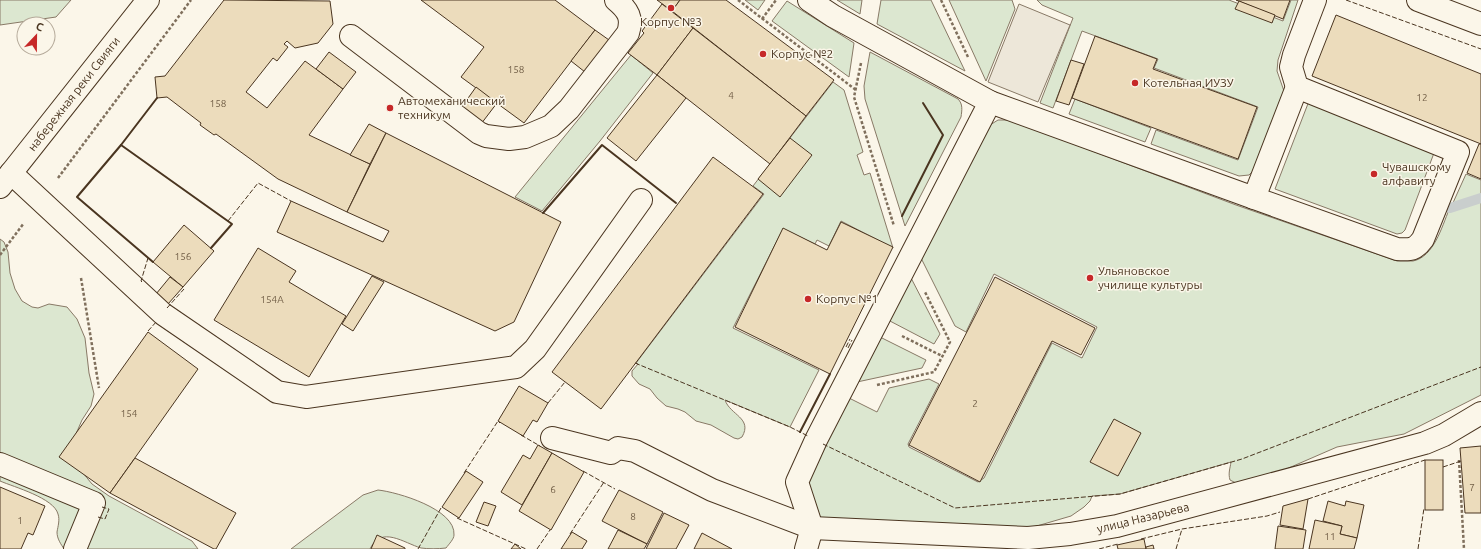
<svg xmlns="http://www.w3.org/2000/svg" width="1481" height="549" font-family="Ubuntu,sans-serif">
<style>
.green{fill:#dce7d0;stroke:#887966}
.parking{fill:#ede7d9;stroke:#887966}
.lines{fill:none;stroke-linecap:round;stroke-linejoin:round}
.stream{stroke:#c9cecd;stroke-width:10}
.building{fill:#ecdcbc;stroke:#4a3520}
.minor-casing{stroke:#4a3520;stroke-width:24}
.path{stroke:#7f6f5c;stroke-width:2.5;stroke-dasharray:3 2;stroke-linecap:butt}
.minor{stroke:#fbf6e9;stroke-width:22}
.fence{stroke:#4a3520;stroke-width:1;stroke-dasharray:5 2;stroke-linecap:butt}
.wall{stroke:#4a3520;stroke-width:2}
.poi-dot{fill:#c62828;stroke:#fbf6e9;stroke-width:1.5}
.labels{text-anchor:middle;stroke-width:3;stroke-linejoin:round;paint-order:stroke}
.number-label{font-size:10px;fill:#725f47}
.poi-label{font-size:12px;fill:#4a3520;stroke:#fbf6e9;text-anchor:start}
.street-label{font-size:12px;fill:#4a3520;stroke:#fbf6e9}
</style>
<rect width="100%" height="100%" fill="#fbf6e9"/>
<!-- green -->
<g class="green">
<path d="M0,0H71L56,17L0,25Z"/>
<path d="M745,0H765L758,10Z"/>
<path d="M837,0H862L860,14Z"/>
<path d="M881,0H931L965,71L877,24Z"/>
<path d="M949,0H1012L1015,9L986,81Z"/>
<path d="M1037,0H1229L1283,21L1291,0H1298L1278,60L1277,71L1285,94L1255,169L1249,175L1239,176L1151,144L1156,130L1238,160L1258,107L1154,68L1158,59L1082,31L1053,108L1040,103L1073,18L1042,5Z"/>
<path d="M787,1L854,43L849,77L772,21Z"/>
<path d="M870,52L958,99C963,104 962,110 961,117L905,226L865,99L864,86Z"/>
<path d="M631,55L653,73L600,141L542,211L515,197Z"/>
<path d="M833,82L844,90L863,152L857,155L864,175L870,173L893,248L841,221L829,246L817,240L815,244L783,229L733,328L819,370L790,427L725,400C730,415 753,418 742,437L738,439L734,438L711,425L696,421L685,412L678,409L666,406L657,398L650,389L639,384L632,376V371L638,364L636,363L764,194L753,186Z"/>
<path d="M1075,99L1151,128L1145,142L1069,114Z"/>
<path d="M1309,101L1434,153L1405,230L1402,233L1397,234L1275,189Z"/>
<path d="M998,120H1010L1236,205L1397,261C1402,261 1408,261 1413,261C1434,257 1442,226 1449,210L1481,199V395L1404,434L1337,447L1268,477L1236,483L1230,480C1228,473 1230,469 1231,462L1120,494L1092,496L1090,501L1084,507L1071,516L1030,528L817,518L808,484L821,453L826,446L825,445L849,398L877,412L889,388L929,379L939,384L908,444L909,447L978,482L984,478L1052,343L1082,358L1097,327L994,274L966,332L955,326L920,256L990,125Z"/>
<path d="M1466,174L1481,180V195L1452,205Z"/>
<path d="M0,239L4,242L8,252L10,273L15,289L22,301L32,307L38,308L49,304L67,307L77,319L85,338L89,373L94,394L91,406L82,420L72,443L74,462L92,484L109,496L192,541L198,549H64C61,544 57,539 57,532C58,526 60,520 58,514C54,498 14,487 0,481Z"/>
<path d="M910,276L940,334L934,344L888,320Z"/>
<path d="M880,337L926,360L922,368L857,382Z"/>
<path d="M378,490C397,492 456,509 454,535C454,539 449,544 446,548C438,549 428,549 421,548C404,543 381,525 370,549H291L363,495Z"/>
</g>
<!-- parking -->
<path class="parking" d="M1019,4L1070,25L1038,102L988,82Z"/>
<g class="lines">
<!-- stream -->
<path class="stream" d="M1450,208L1481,198"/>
</g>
<!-- building -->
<g class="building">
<path d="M224,0L330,1L333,24L318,43L295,48L287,41L284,44L288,47L277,61L273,58L246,92L267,108L305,61L343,89L309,135L370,164L347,212L278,179L216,134L214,135L200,125L201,123L167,97L157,98L155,77L165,76Z"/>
<path d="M421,0H555L595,30L524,123L461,77L484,47Z"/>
<path d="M657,0H680L672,11Z"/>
<path d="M680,0H726L834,80L806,116L672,11Z"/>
<path d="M1236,0H1290L1283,19Z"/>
<path d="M1239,1L1275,15L1272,23L1235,9Z"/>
<path d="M662,4L693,28L657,75L628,53L644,33L642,31Z"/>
<path d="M1336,15L1481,74V144L1312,76Z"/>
<path d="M693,28L806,116L770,164L657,75Z"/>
<path d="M595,30L609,40L585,72L571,61Z"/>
<path d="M1095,36L1157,59L1153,69L1257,107L1238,159L1072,98Z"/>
<path d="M329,52L356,72L343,89L316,69Z"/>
<path d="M1071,60L1084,64L1069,105L1056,101Z"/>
<path d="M657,75L686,98L636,161L607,138Z"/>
<path d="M476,87L497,103L481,124L461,108Z"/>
<path d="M369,124L386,133L370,164L350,155Z"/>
<path d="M386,133L561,222L514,322L495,331L277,232L291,201L383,242L389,231L347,212Z"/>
<path d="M790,138L812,155L780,197L758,179Z"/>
<path d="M1479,144H1481V179L1467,173Z"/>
<path d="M713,157L763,194L601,409L552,372Z"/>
<path d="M841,222L893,247L830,374L735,327L783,228L827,250Z"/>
<path d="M184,225L214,251L183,287L153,262Z"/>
<path d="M258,248L296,271L289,282L346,316L309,377L214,320Z"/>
<path d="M372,276L384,282L353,331L342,324Z"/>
<path d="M170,277L183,287L168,304L156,294Z"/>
<path d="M995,277L1095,328L1081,355L1052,341L980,482L909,445Z"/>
<path d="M148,332L198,369L110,493L59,457Z"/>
<path d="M519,386L548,403L537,422L533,420L523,436L498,421Z"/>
<path d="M1114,419L1141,433L1118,476L1090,462Z"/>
<path d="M538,445L552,453L522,505L501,492L523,455L530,459Z"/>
<path d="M1481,446V513H1465L1460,448Z"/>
<path d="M552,453L584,472L551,530L519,511Z"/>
<path d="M135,458L236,513L216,549H214L110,493Z"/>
<rect x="1425" y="460" width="18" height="50"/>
<path d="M466,471L483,482L459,518L442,507Z"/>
<path d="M0,487L45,506L33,535L28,533L21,549H0Z"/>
<path d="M619,490L663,512L647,544L602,521Z"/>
<path d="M1308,499L1303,529L1280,525L1283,506Z"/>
<path d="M1328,501L1345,506L1346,501L1364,505L1357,538L1340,534L1342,526L1323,521Z"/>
<path d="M484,502L496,506L488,526L476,522Z"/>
<path d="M664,513L689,525L676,549H646Z"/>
<path d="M1315,520L1342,526L1340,534L1357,538L1354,549H1309Z"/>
<path d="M1278,526L1306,530L1303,549H1275Z"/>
<path d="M618,530L647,544L644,549H608Z"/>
<path d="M572,532L587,541L582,549H561Z"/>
<path d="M702,533L732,549H694Z"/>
<path d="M377,535L405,548V549H371Z"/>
<path d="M1144,539L1146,549H1118L1117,545Z"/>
<path d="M515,544L521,549H511Z"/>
<path d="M1153,545L1154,549H1146V547Z"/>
</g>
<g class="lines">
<defs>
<g id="minor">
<path d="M809,0L833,16L990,102L816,440L797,482L812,528"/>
<path d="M1418,0L1481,24"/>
<path d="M351,36L479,133L486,136L509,139L525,137L551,126L569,109L628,33C633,18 628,10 616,0"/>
<path d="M990,102L1254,198L1297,87"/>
<path d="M11,173L163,314L277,392L306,397L516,367L535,349L641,200"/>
<path d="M0,187L148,0"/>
<path d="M1254,198L1397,249C1411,250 1415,250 1423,239L1458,152L1297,87L1291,67L1294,55L1315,0"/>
<path d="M552,438L611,453L618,448L635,451L712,490L812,528L1028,538L1070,534L1117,526L1425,443L1444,435L1481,413"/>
<path d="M0,464L94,503L75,549"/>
<path d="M806,549L812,528"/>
</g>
</defs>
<!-- minor casing -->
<use href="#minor" class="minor-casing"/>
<!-- path -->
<g class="path">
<path d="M738,0L856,90"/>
<path d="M941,0L968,57"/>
<path d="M762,19L776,0"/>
<path d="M861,63L854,97L894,226"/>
<path d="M58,178L191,0"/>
<path d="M0,255L24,223"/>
<path d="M81,278L99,388"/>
<path d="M902,336L942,356"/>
<path d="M877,385L934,372L950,342L925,292"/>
<path d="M1459,460L1464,549"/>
</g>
<!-- minor -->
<use href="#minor" class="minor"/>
<!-- fence -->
<g class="fence">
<path d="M1346,0L1481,49"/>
<path d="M228,221L258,183L291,201"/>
<path d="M142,282L141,281L148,258"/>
<path d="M167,308L184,289"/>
<path d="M148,331L157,321"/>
<path d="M846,347L850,339"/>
<path d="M848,348L852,340"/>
<path d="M635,363L790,427L808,436"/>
<path d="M548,403L565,382"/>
<path d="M521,435L540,446"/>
<path d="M823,444L955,508L1120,494L1242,459L1481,367"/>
<path d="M1443,467L1461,461"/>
<path d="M583,471L615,489"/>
<path d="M464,473L498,421L500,423"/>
<path d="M1308,499L1425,460"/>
<path d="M98,517L105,519L109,509L102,507"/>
<path d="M457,518L526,549"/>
<path d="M570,534L604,482"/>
<path d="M1141,539L1182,529L1267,516L1280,512"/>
<path d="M418,549L441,508"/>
<path d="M537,549L550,530"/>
<path d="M1099,549L1118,544"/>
<path d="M1176,549L1182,529"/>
<path d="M1418,549L1424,508"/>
</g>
<!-- wall -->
<g class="wall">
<path d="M121,145L232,224L211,248"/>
<path d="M543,213L602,145L676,203"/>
<path d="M902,216L943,135L923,103"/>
<path d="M153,262L77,197L121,145L157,98"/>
<path d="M800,432L830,374"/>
</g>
</g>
<!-- markers -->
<g class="poi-dot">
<circle cx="671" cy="8" r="4"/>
<circle cx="763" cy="54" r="4"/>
<circle cx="1135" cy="83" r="4"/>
<circle cx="390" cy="108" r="4"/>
<circle cx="1374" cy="174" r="4"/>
<circle cx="1090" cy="278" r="4"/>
<circle cx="808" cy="299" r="4"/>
</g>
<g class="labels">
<!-- number labels -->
<g class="number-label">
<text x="516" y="73">158</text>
<text x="731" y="99">4</text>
<text x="1422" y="101">12</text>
<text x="218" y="107">158</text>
<text x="183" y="260">156</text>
<text x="272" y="303">154А</text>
<text x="975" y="407">2</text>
<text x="129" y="417">154</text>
<text x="1472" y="491">7</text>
<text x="553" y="493">6</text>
<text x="633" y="520">8</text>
<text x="20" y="524">1</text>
<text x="1330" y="540">11</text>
</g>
<!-- poi labels -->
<g class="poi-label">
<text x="671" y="26" text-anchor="middle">Корпус №3</text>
<text x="771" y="58">Корпус №2</text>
<text x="1143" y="87">Котельная ИУЗУ</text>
<text x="398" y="105">Автомеханический<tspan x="398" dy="14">техникум</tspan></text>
<text x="1382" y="171">Чувашскому<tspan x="1382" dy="14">алфавиту</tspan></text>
<text x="1098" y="275">Ульяновское<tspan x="1098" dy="14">училище культуры</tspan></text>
<text x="816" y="303">Корпус №1</text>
</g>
<!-- street labels -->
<g class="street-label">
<text transform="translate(74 94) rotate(-52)" y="4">набережная реки Свияги</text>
<text transform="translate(1143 518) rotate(-14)" y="4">улица Назарьева</text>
</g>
</g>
<!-- north arrow -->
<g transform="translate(36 36) rotate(22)"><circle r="19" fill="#fbf6e9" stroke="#b4a999"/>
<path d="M0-3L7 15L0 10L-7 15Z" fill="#c62828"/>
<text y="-6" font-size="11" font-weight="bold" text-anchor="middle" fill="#4a3520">С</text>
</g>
</svg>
